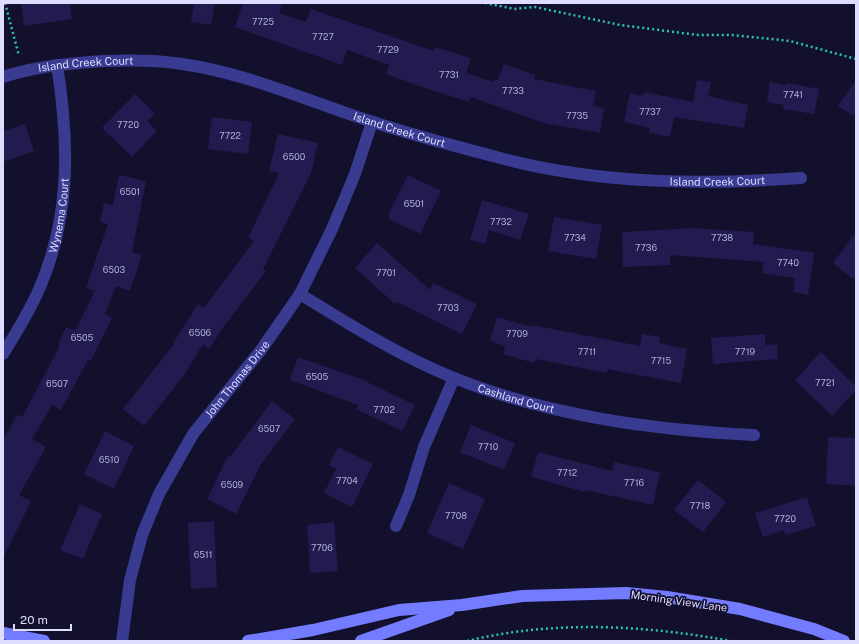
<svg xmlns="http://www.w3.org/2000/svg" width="859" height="644" font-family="'Public Sans',sans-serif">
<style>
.building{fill:#211b50}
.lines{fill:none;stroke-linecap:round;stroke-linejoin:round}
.path{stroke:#28c7b1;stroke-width:2.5;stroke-dasharray:2 3;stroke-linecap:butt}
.street{stroke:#383b8f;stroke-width:12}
.secondary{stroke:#737bff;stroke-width:12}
.labels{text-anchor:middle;stroke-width:3.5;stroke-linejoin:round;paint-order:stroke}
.number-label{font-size:9px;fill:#afacd3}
.street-label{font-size:11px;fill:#dedcff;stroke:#13102e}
</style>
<rect width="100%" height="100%" fill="#13102e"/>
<!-- building -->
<g class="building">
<path d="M21,3H70L72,19L24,26Z"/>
<path d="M194,3H215L211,25L191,22Z"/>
<path d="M243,3H282L279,13L306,22L311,9L434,51L435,47L471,58L466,73L493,82L494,79L498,80L504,64L535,75L534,79L596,91L593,106L604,108L600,133L544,123L471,97L469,102L422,87L386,74L389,65L347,50L342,65L235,27Z"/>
<path d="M697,80L711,82L708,96L748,105L744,128L674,117L670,137L649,133L650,128L624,122L630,93L643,96L644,92L693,102Z"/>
<path d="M856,80V117L838,106Z"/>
<path d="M770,82L786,85L787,83L819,89L814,114L783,109L784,105L767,102Z"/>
<path d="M135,94L155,113L147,121L157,131L132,157L102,128Z"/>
<path d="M212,117L252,122L248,154L208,149Z"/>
<path d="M25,124L34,151L3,162V131Z"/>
<path d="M278,134L318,143L311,173L263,269L266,271L225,325L209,349L203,344L184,375L144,426L123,409L174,344L173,343L198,304L204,308L254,241L248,238L279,173L269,171Z"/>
<path d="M119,175L146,181L132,252L142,255L130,291L116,286L105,314L112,318L91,361L88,360L61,410L52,405L32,439L46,447L19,495L31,501L3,558V440L17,415L22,417L60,346L58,345L66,327L75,331L95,291L86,288L108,224L100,222L104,203L113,205Z"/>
<path d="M408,175L441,191L420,234L389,219V213Z"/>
<path d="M482,200L529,214L520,240L489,230L485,244L470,240Z"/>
<path d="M554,217L602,225L596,259L548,251Z"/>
<path d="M692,228L754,232L753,244L814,253L808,295L793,292L795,278L762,273L764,262L670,255V265L623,267L622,232Z"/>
<path d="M856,232V281L833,263Z"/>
<path d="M377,243L430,290L433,283L477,304L462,334L397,302L395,304L355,268Z"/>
<path d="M497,317L532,327V325L640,346L642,334L660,337L659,343L687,349L681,383L607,369V373L536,359L534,363L503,354L505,346L490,341Z"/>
<path d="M765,334V345L777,344L778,359L713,364L711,338Z"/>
<path d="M821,352L856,387V390L832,416L795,380Z"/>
<path d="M298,357L361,379L415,405L402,431L356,409L358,405L290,380Z"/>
<path d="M272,401L295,419L260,466L236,514L207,499L228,456L230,457Z"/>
<path d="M471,425L515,443L504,470L460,452Z"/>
<path d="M105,431L134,446L114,489L84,474Z"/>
<path d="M828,437L856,438V486L826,484Z"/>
<path d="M338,447L373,464L352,507L324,493L336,469L329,465Z"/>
<path d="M538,452L612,471L614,462L660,472L653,505L585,490V492L531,477Z"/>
<path d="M698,480L726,502L703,532L674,510Z"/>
<path d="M449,483L485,499L463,549L427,533Z"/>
<path d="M807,497L816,526L785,535L784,530L763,537L755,513Z"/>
<path d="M80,504L102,514L83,559L60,550Z"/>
<path d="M214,521L217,587L191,589L188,523Z"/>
<path d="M334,522L338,571L310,573L307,525Z"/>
</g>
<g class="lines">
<!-- path -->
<g class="path">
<path d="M5,3L19,56"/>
<path d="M485,3L515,9L535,7L620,25L698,35H732L790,41L856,59"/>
<path d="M467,641C554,620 643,625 731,641"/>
</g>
<!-- street -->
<g class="street">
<path id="s1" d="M3,77C27,69 54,65 79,63C113,60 147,59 182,64C246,73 308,101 370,121C415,136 462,148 508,160C604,184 703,185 801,178"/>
<path id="s2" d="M300,294C350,325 400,356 454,378C549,416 653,430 754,435"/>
<path id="s3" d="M3,354C16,333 30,311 40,287C71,215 69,141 57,65"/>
<path d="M396,526L409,495L424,447L454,378"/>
<path id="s4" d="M122,641L130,580L142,535L159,494L193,434L261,350L300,294L332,229L355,174L372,122"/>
</g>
<!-- secondary -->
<g class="secondary">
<path d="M3,633L44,641"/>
<path d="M248,641L313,630L399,610L462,605L522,596L626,593L667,597L740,609L814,629L844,641"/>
<path d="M361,641L449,610"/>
</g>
</g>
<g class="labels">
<!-- number labels -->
<g class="number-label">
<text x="263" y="25">7725</text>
<text x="323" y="40">7727</text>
<text x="388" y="53">7729</text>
<text x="449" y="78">7731</text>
<text x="513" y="94">7733</text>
<text x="793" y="98">7741</text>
<text x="650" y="115">7737</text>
<text x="577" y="119">7735</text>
<text x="128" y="128">7720</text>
<text x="230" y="139">7722</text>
<text x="294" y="160">6500</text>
<text x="130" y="195">6501</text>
<text x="414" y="207">6501</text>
<text x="501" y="225">7732</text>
<text x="575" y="241">7734</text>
<text x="722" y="241">7738</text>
<text x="646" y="251">7736</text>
<text x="788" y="266">7740</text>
<text x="114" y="273">6503</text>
<text x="386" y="276">7701</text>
<text x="448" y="311">7703</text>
<text x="200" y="336">6506</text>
<text x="517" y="337">7709</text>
<text x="82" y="341">6505</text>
<text x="587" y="355">7711</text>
<text x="745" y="355">7719</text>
<text x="661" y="364">7715</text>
<text x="317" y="380">6505</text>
<text x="825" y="386">7721</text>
<text x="57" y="387">6507</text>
<text x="384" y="413">7702</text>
<text x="269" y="432">6507</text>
<text x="488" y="450">7710</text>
<text x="109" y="463">6510</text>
<text x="567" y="476">7712</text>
<text x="347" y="484">7704</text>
<text x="634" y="486">7716</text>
<text x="232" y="488">6509</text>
<text x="700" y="509">7718</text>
<text x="456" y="519">7708</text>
<text x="785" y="522">7720</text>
<text x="322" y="551">7706</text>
<text x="203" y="558">6511</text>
</g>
<!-- street labels -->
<g class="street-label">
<text dy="4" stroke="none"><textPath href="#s1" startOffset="84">Island Creek Court</textPath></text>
<text dy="4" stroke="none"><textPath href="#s1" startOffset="408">Island Creek Court</textPath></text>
<text dy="4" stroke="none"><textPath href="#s1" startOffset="732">Island Creek Court</textPath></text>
<text dy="4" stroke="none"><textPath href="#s3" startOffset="151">Wynema Court</textPath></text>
<text dy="4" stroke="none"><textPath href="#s4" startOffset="292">John Thomas Drive</textPath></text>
<text dy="4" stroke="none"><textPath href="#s2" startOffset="241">Cashland Court</textPath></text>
<text transform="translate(679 601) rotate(8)" y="4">Morning View Lane</text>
</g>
</g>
<!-- border -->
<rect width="859" height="644" fill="none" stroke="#dedcff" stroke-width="8"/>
<!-- scale -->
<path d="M14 624v6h57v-6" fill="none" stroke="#dedcff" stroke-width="2"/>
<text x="20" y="624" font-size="12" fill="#dedcff" stroke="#13102e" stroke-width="3" paint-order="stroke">20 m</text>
</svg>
